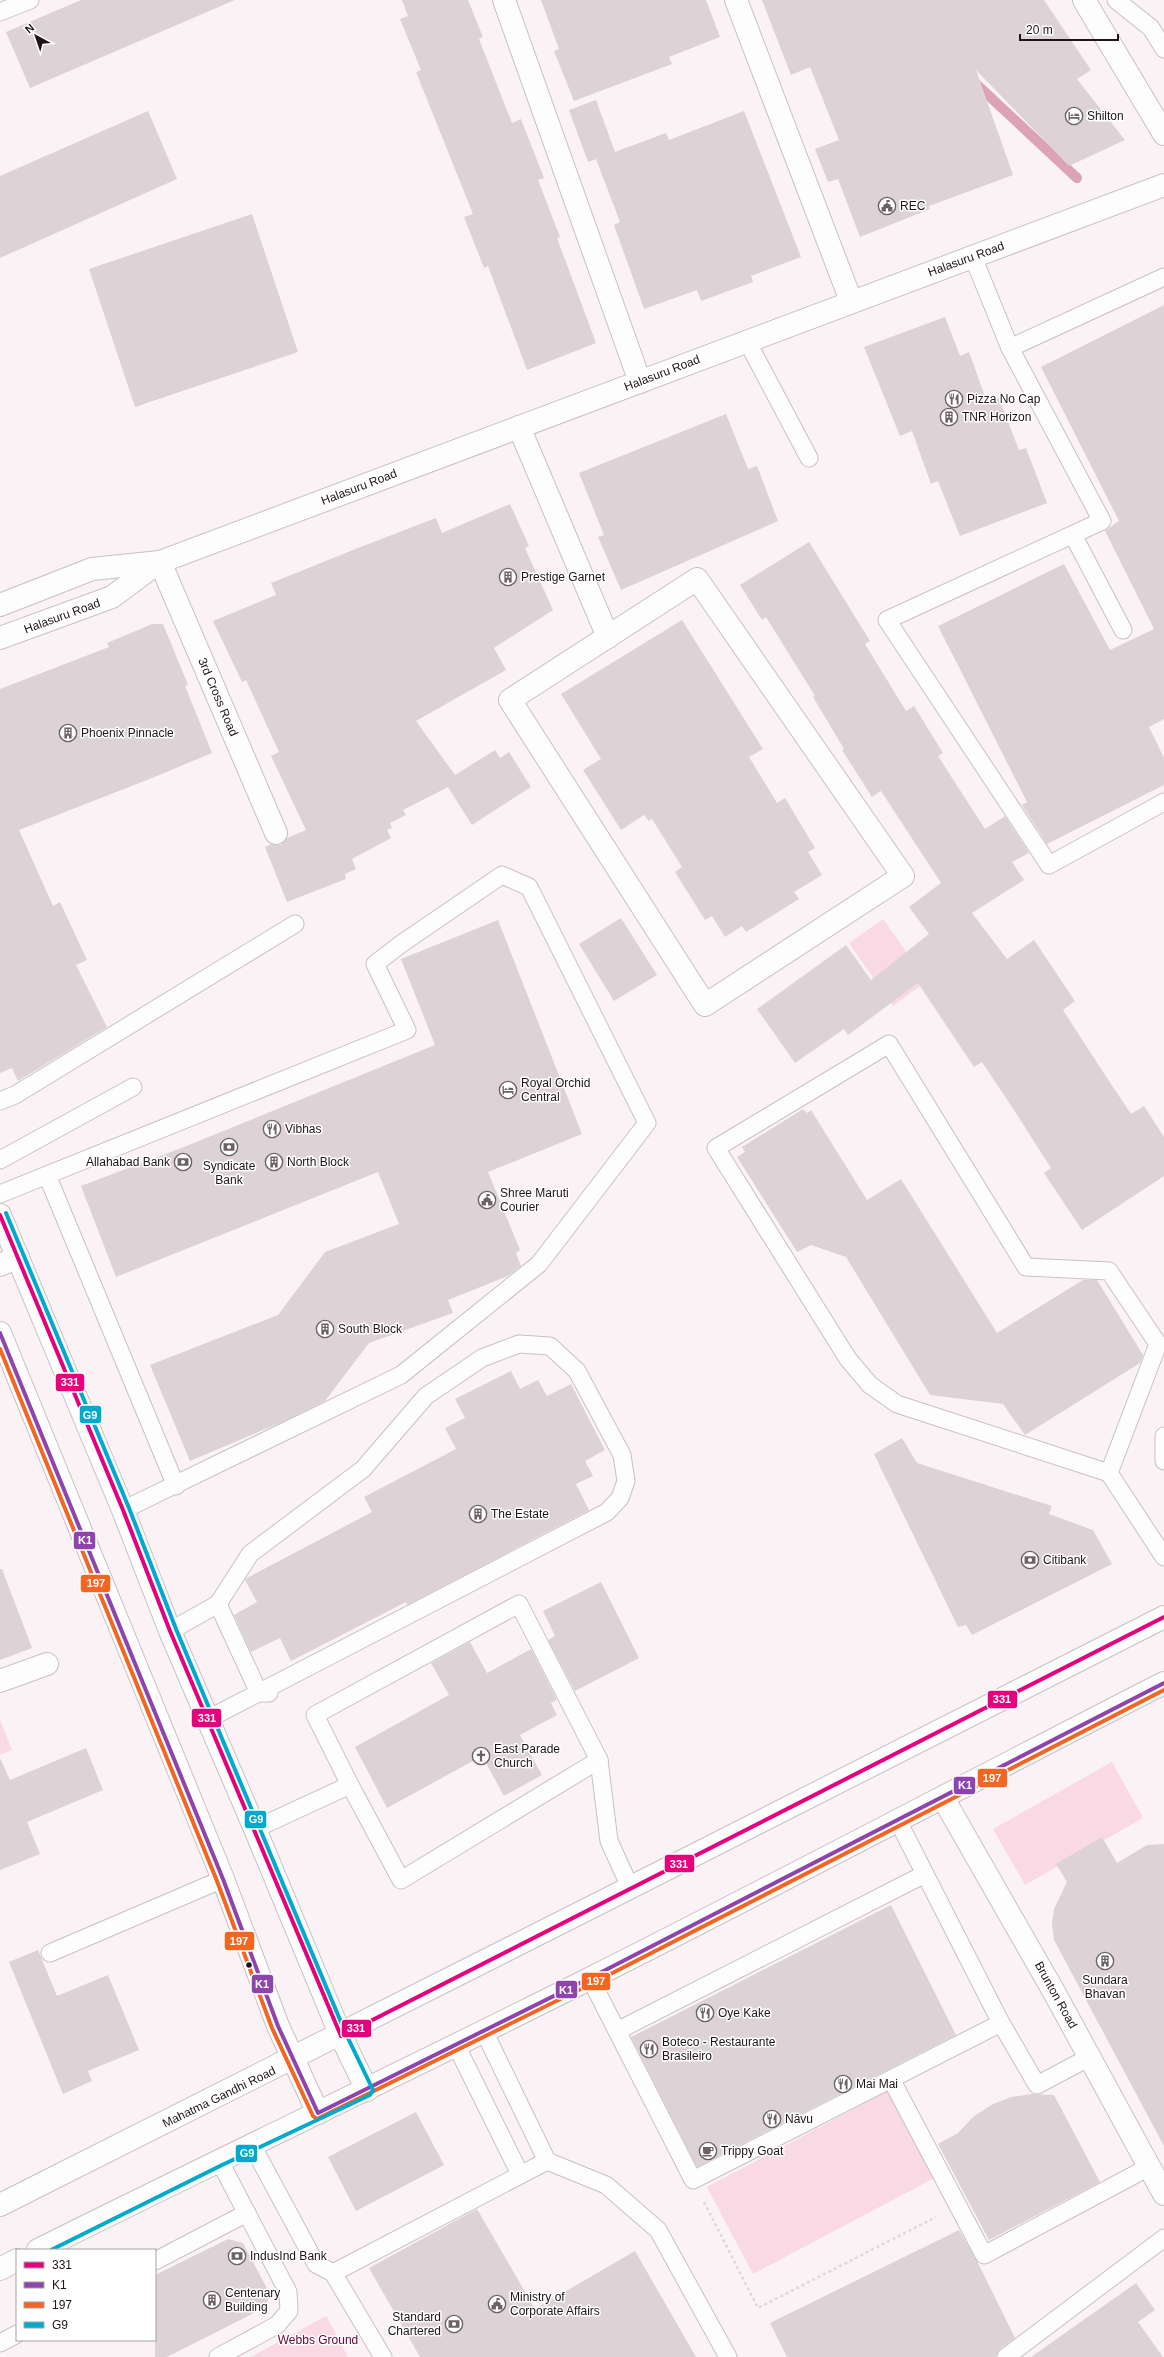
<svg xmlns="http://www.w3.org/2000/svg" width="1164" height="2357" font-family="Arial,sans-serif">
<style>
.green{fill:#f9d9e3}
.lines{fill:none;stroke-linecap:round;stroke-linejoin:round}
.stream{stroke:#dca2b6;stroke-width:10}
.building{fill:#ddd3d6}
.lane-casing{stroke:#cac0c3;stroke-width:19}
.street-casing{stroke:#cac0c3;stroke-width:24}
.secondary-casing{stroke:#cac0c3;stroke-width:24}
.primary-casing{stroke:#cac0c3;stroke-width:24}
.path{stroke:#dbd9da;stroke-width:2.5;stroke-dasharray:3 3;stroke-linecap:butt}
.lane{stroke:#fefdfd;stroke-width:17}
.street{stroke:#fefdfd;stroke-width:22}
.secondary{stroke:#fefdfd;stroke-width:22}
.primary{stroke:#fefdfd;stroke-width:22}
.bus-1-casing{stroke:#fff;stroke-width:7}
.bus-2-casing{stroke:#fff;stroke-width:7}
.bus-3-casing{stroke:#fff;stroke-width:7}
.bus-4-casing{stroke:#fff;stroke-width:7}
.bus-1{stroke:#e5007d;stroke-width:4}
.bus-2{stroke:#8e44ad;stroke-width:4}
.bus-3{stroke:#f26522;stroke-width:4}
.bus-4{stroke:#00a9ce;stroke-width:4}
.bus-dot{fill:#201418;stroke:#fff;stroke-width:1.5}
.labels{text-anchor:middle;stroke-width:3;stroke-linejoin:round;paint-order:stroke}
.poi-label{font-size:12px;fill:#201418;stroke:#fff;text-anchor:start}
.street-label{font-size:12px;fill:#201418;stroke:#fff}
.park-label{font-size:12px;fill:#640035;stroke:#fff}
.line-badge{stroke:#fff;stroke-width:1.5}
.badge-label{font-size:11px;text-anchor:middle;font-weight:bold;fill:#fff}
</style>
<rect width="100%" height="100%" fill="#faf2f4"/>
<!-- green -->
<g class="green">
<path d="M883,919L927,981L893,1006L849,943Z"/>
<path d="M0,1720L12,1750L0,1755Z"/>
<path d="M1112,1762L1143,1818L1025,1885L993,1829Z"/>
<path d="M890,2090L936,2177L753,2274L707,2187Z"/>
<path d="M326,2316L348,2357H251Z"/>
</g>
<g class="lines">
<!-- stream -->
<path class="stream" d="M974,82L1077,178"/>
</g>
<!-- building -->
<g class="building">
<path d="M81,0H235L30,88L6,32Z"/>
<path d="M402,0H468L483,37L479,39L512,123L521,119L544,178L538,180L560,237L557,238L596,343L527,370L488,266L484,268L464,217L473,214L416,72L421,70L400,19L408,16Z"/>
<path d="M541,0H706L720,37L669,57L672,64L574,101L554,51L559,49Z"/>
<path d="M762,0H1044L1091,70L1077,79L1125,140L1069,166L976,70L1013,175L929,206L930,209L860,237L838,179L828,182L815,149L839,140L810,67L791,75Z"/>
<path d="M596,100L615,152L588,162L569,110Z"/>
<path d="M148,111L177,179L0,258V176Z"/>
<path d="M744,111L801,257L751,276L753,282L701,301L697,290L644,309L614,225L620,222L596,159L666,133L669,140Z"/>
<path d="M252,214L298,352L135,407L89,269Z"/>
<path d="M1164,305V719L1149,727L1164,758V785L1047,844L1022,805L1027,802L938,626L1064,564L1110,650L1154,629L1105,531L1119,521L1041,367Z"/>
<path d="M945,317L960,356L969,352L987,402L999,398L1019,450L1026,448L1047,503L960,536L938,481L931,484L912,431L900,436L864,347Z"/>
<path d="M726,414L748,469L757,466L778,521L621,590L598,537L604,535L579,473Z"/>
<path d="M510,504L529,546L525,548L553,610L494,648L506,670L416,721L455,775L495,750L500,758L509,752L531,787L472,825L448,787L403,810L406,815L390,823L392,828L387,830L391,838L352,859L356,869L345,874L346,879L287,902L265,847L271,844L281,845L287,838L306,830L271,756L279,752L246,680L242,682L213,621L276,595L271,583L358,548L436,518L442,533Z"/>
<path d="M809,542L870,641L865,644L906,711L914,706L943,753L938,756L985,829L1005,816L1029,853L1012,862L1024,880L972,913L1007,959L1034,940L1075,1001L1063,1010L1103,1072L1131,1114L1144,1106L1164,1137V1176L1082,1230L1044,1173L1051,1168L1010,1104L982,1062L974,1067L918,983L848,1035L844,1029L795,1063L757,1009L846,945L871,980L929,934L909,907L941,883L881,791L872,797L842,750L844,749L813,697L815,696L766,617L762,620L740,585Z"/>
<path d="M682,620L763,749L749,757L777,803L785,798L815,848L808,852L822,875L794,892L799,899L746,932L742,926L725,937L712,916L705,920L675,872L682,867L652,819L649,821L644,815L621,830L583,770L601,759L561,694Z"/>
<path d="M152,624H163L188,685L185,686L212,753L152,778L19,830L53,906L60,902L87,960L76,965L107,1027L18,1081L12,1068L0,1073V689L109,647L107,643Z"/>
<path d="M621,918L657,975L614,1001L579,944Z"/>
<path d="M498,920L582,1134L488,1172L520,1250L516,1253L521,1266L508,1276L448,1300L453,1313L369,1343L325,1401L282,1422L190,1461L150,1365L278,1315L325,1252L399,1224L378,1172L116,1277L81,1186L184,1147L435,1045L401,959Z"/>
<path d="M803,1109L807,1113L811,1110L867,1200L901,1179L997,1333L1083,1280H1097L1143,1355L1140,1363L1025,1435L1003,1404L930,1395L846,1257L811,1245L797,1252L737,1157L745,1152L742,1147Z"/>
<path d="M511,1371L520,1389L538,1380L547,1396L571,1384L605,1450L585,1461L593,1476L576,1484L589,1510L407,1605L406,1602L291,1661L280,1638L251,1652L234,1615L257,1602L245,1580L247,1578L372,1512L364,1497L456,1449L445,1428L465,1418L455,1399Z"/>
<path d="M902,1438L917,1463L1052,1506L1049,1514L1093,1530L1112,1564L972,1635L966,1625L958,1627L874,1454Z"/>
<path d="M0,1569H2L32,1648L0,1660Z"/>
<path d="M601,1582L639,1658L575,1691L548,1640L555,1636L543,1611Z"/>
<path d="M470,1642L487,1673L531,1649L557,1700L551,1703L557,1715L520,1735L542,1775L504,1796L482,1756L387,1808L355,1747L449,1695L431,1663Z"/>
<path d="M86,1748L103,1790L27,1822L40,1854L0,1870V1758L10,1780Z"/>
<path d="M1102,1837L1117,1863L1147,1845L1164,1844V2146L1054,1940L1052,1924L1054,1909L1067,1882L1056,1864Z"/>
<path d="M891,1905L956,2035L697,2167L631,2037Z"/>
<path d="M38,1950L57,1996L108,1975L139,2050L88,2071L92,2081L63,2094L9,1962Z"/>
<path d="M1032,2094L1054,2095L1100,2182L989,2240L938,2144L958,2133L973,2117L991,2105L1011,2097Z"/>
<path d="M416,2112L444,2165L356,2211L328,2157Z"/>
<path d="M477,2209L535,2309L635,2251L696,2357H420L369,2268Z"/>
<path d="M959,2230L978,2263L1015,2338L1000,2349L996,2357H787L770,2323Z"/>
<path d="M228,2239L243,2243L270,2294L266,2307L167,2357H155V2275Z"/>
<path d="M1136,2283L1155,2310L1138,2322L1163,2357H1031Z"/>
</g>
<g class="lines">
<defs>
<g id="lane">
<path d="M1116,0L1151,28L1164,49"/>
<path d="M0,12L30,0"/>
<path d="M973,257L1010,348"/>
<path d="M1164,277L1010,348L1102,521L887,620L1049,865L1164,802"/>
<path d="M747,341L809,458"/>
<path d="M1073,535L1123,630"/>
<path d="M0,1101L15,1095L295,924"/>
<path d="M0,1160L133,1087"/>
<path d="M47,1175L176,1486"/>
<path d="M0,1194L407,1030L375,964L401,944L502,875L529,887L647,1123L539,1264L401,1375L123,1510"/>
<path d="M1164,1436V1461"/>
<path d="M1109,1473L1158,1344L1109,1271L1026,1267L889,1044L716,1148L848,1359L870,1385L897,1404L1109,1473L1164,1557"/>
<path d="M218,1604L259,1693H269"/>
<path d="M170,1631L218,1604L250,1554L363,1469L426,1396L482,1358L519,1344L550,1346L577,1371L622,1455L626,1481L620,1498L607,1512L208,1719"/>
<path d="M350,1785L315,1715L519,1604L599,1760L609,1841L630,1887"/>
<path d="M898,1821L1001,2023L1037,2085L1090,2057"/>
<path d="M255,1829L350,1785L401,1880L599,1760"/>
<path d="M50,1953L223,1879"/>
<path d="M590,1978L693,2180L1001,2023"/>
<path d="M484,2031L547,2161L606,2185L658,2230L728,2357"/>
<path d="M617,2031L925,1874"/>
<path d="M456,2045L520,2174"/>
<path d="M891,2079L984,2255L1149,2167"/>
<path d="M252,2145L316,2264L333,2273L383,2357"/>
<path d="M155,2261L247,2213"/>
<path d="M333,2273L547,2161"/>
<path d="M0,2343L17,2334"/>
<path d="M218,2357L277,2325L289,2311L288,2292L219,2160"/>
<path d="M1006,2357L1164,2238"/>
</g>
<g id="street">
<path d="M504,0L640,382"/>
<path d="M736,0L851,301"/>
<path d="M1084,0L1164,134"/>
<path d="M519,427L608,637"/>
<path d="M160,562L276,833"/>
<path d="M697,579L903,876L705,1005L510,700Z"/>
<path d="M0,1681L47,1664"/>
<path d="M943,1798L1054,1992L1164,2194"/>
</g>
<g id="secondary">
<path d="M0,605L92,569L160,562L1164,185"/>
<path d="M0,638L112,597L159,562"/>
</g>
<g id="primary">
<path d="M0,1215L123,1510L170,1631L255,1829L341,2036L367,2090"/>
<path d="M0,1265L18,1257"/>
<path d="M0,1333L223,1879L278,2026L318,2113"/>
<path d="M0,2205C390,2012 775,1812 1164,1617"/>
<path d="M38,2250C221,2159 406,2071 589,1979C782,1882 972,1781 1164,1683"/>
<path d="M0,2269L17,2260"/>
</g>
</defs>
<!-- lane casing -->
<use href="#lane" class="lane-casing"/>
<!-- street casing -->
<use href="#street" class="street-casing"/>
<!-- secondary casing -->
<use href="#secondary" class="secondary-casing"/>
<!-- primary casing -->
<use href="#primary" class="primary-casing"/>
<!-- path -->
<path class="path" d="M704,2202L758,2308L936,2217"/>
<!-- lane -->
<use href="#lane" class="lane"/>
<!-- street -->
<use href="#street" class="street"/>
<!-- secondary -->
<use href="#secondary" class="secondary"/>
<!-- primary -->
<use href="#primary" class="primary"/>
<defs>
<path id="bus-1" d="M0,1215L123,1510L170,1631L341,2036L1164,1617"/>
<path id="bus-2" d="M0,1333L223,1879L278,2026L318,2113L590,1978L1164,1683"/>
<path id="bus-3" d="M0,1349L217,1881L272,2028L313,2116L317,2119L593,1983L1164,1690"/>
<path id="bus-4" d="M6,1213L129,1508L176,1629L346,2034L373,2090L370,2095L222,2165L51,2250"/>
</defs>
<!-- bus-1 casing -->
<use href="#bus-1" class="bus-1-casing"/>
<!-- bus-2 casing -->
<use href="#bus-2" class="bus-2-casing"/>
<!-- bus-3 casing -->
<use href="#bus-3" class="bus-3-casing"/>
<!-- bus-4 casing -->
<use href="#bus-4" class="bus-4-casing"/>
<!-- bus-1 -->
<use href="#bus-1" class="bus-1"/>
<!-- bus-2 -->
<use href="#bus-2" class="bus-2"/>
<!-- bus-3 -->
<use href="#bus-3" class="bus-3"/>
<!-- bus-4 -->
<use href="#bus-4" class="bus-4"/>
</g>
<!-- icons -->
<defs>
<symbol id="hotel-ring" viewBox="-11 -11 22 22"><circle r="9.5" fill="#fff" stroke="#6c6265" stroke-width="1.5"/><path d="M-6-4.5h1.5V1H6V5H4.5V3h-9V5H-6ZM-4 0a1.8 1.8 0 1 1 3.6 0ZM.5 0V-2.5h3Q6-2.5 6 0Z" fill="#6c6265"/></symbol>
<symbol id="civic-ring" viewBox="-11 -11 22 22"><circle r="9.5" fill="#fff" stroke="#6c6265" stroke-width="1.5"/><path d="M-.6-6.5H3V-4.5H.6V-3L4-1V1h2V6H-6V1h2V-1L-.6-3ZM-1.2 2.5V6h2.4V2.5Z" fill="#6c6265"/></symbol>
<symbol id="restaurant-ring" viewBox="-11 -11 22 22"><circle r="9.5" fill="#fff" stroke="#6c6265" stroke-width="1.5"/><path d="M-5-6h1v4h1v-4h1v4h1v-4h1v5L-1.5 .5V6h-2V.5L-5-1ZM5-6V6H3V1.5H1.5Q1.5-4 5-6Z" fill="#6c6265"/></symbol>
<symbol id="building-ring" viewBox="-11 -11 22 22"><circle r="9.5" fill="#fff" stroke="#6c6265" stroke-width="1.5"/><path d="M-4-6H4V6H1V3H-1V6H-4ZM-2.5-4.3h1.7v1.8h-1.7ZM.8-4.3h1.7v1.8H.8ZM-2.5-1h1.7V.8h-1.7ZM.8-1h1.7V.8H.8Z" fill="#6c6265"/></symbol>
<symbol id="bank-ring" viewBox="-11 -11 22 22"><circle r="9.5" fill="#fff" stroke="#6c6265" stroke-width="1.5"/><path d="M-6-4H6V4H-6ZM0-2.3a2.3 2.3 0 1 0 0 4.6a2.3 2.3 0 1 0 0-4.6Z" fill="#6c6265"/></symbol>
<symbol id="church-ring" viewBox="-11 -11 22 22"><circle r="9.5" fill="#fff" stroke="#6c6265" stroke-width="1.5"/><path d="M-1.2-6h2.4v3.5h3.3v2.4h-3.3V6h-2.4V-.1h-3.3v-2.4h3.3Z" fill="#6c6265"/></symbol>
<symbol id="cafe-ring" viewBox="-11 -11 22 22"><circle r="9.5" fill="#fff" stroke="#6c6265" stroke-width="1.5"/><path d="M-5.5-4.5H6V0H3Q3 3.5 0 3.5H-2.5Q-5.5 3.5-5.5 0ZM3-3.2v2h1.7v-2ZM-6 4.5H4V6H-6Z" fill="#6c6265"/></symbol>
</defs>
<g fill-rule="evenodd">
<use href="#hotel-ring" x="1064" y="106" width="20" height="20"/>
<use href="#civic-ring" x="877" y="196" width="20" height="20"/>
<use href="#restaurant-ring" x="944" y="389" width="20" height="20"/>
<use href="#building-ring" x="939" y="407" width="20" height="20"/>
<use href="#building-ring" x="498" y="567" width="20" height="20"/>
<use href="#building-ring" x="58" y="723" width="20" height="20"/>
<use href="#hotel-ring" x="498" y="1080" width="20" height="20"/>
<use href="#restaurant-ring" x="262" y="1119" width="20" height="20"/>
<use href="#bank-ring" x="219" y="1137" width="20" height="20"/>
<use href="#bank-ring" x="173" y="1152" width="20" height="20"/>
<use href="#building-ring" x="264" y="1152" width="20" height="20"/>
<use href="#civic-ring" x="477" y="1190" width="20" height="20"/>
<use href="#building-ring" x="315" y="1319" width="20" height="20"/>
<use href="#building-ring" x="468" y="1504" width="20" height="20"/>
<use href="#bank-ring" x="1020" y="1550" width="20" height="20"/>
<use href="#church-ring" x="471" y="1746" width="20" height="20"/>
<use href="#building-ring" x="1095" y="1951" width="20" height="20"/>
<use href="#restaurant-ring" x="695" y="2003" width="20" height="20"/>
<use href="#restaurant-ring" x="639" y="2039" width="20" height="20"/>
<use href="#restaurant-ring" x="833" y="2074" width="20" height="20"/>
<use href="#restaurant-ring" x="762" y="2109" width="20" height="20"/>
<use href="#cafe-ring" x="698" y="2141" width="20" height="20"/>
<use href="#bank-ring" x="227" y="2246" width="20" height="20"/>
<use href="#building-ring" x="202" y="2290" width="20" height="20"/>
<use href="#civic-ring" x="487" y="2294" width="20" height="20"/>
<use href="#bank-ring" x="444" y="2314" width="20" height="20"/>
</g>
<!-- markers -->
<circle class="bus-dot" cx="249" cy="1965" r="3.5"/>
<g class="labels">
<!-- poi labels -->
<g class="poi-label">
<text x="1087" y="120">Shilton</text>
<text x="900" y="210">REC</text>
<text x="967" y="403">Pizza No Cap</text>
<text x="962" y="421">TNR Horizon</text>
<text x="521" y="581">Prestige Garnet</text>
<text x="81" y="737">Phoenix Pinnacle</text>
<text x="521" y="1087">Royal Orchid<tspan x="521" dy="14">Central</tspan></text>
<text x="285" y="1133">Vibhas</text>
<text x="170" y="1166" text-anchor="end">Allahabad Bank</text>
<text x="287" y="1166">North Block</text>
<text x="229" y="1170" text-anchor="middle">Syndicate<tspan x="229" dy="14">Bank</tspan></text>
<text x="500" y="1197">Shree Maruti<tspan x="500" dy="14">Courier</tspan></text>
<text x="338" y="1333">South Block</text>
<text x="491" y="1518">The Estate</text>
<text x="1043" y="1564">Citibank</text>
<text x="494" y="1753">East Parade<tspan x="494" dy="14">Church</tspan></text>
<text x="1105" y="1984" text-anchor="middle">Sundara<tspan x="1105" dy="14">Bhavan</tspan></text>
<text x="718" y="2017">Oye Kake</text>
<text x="662" y="2046">Boteco - Restaurante<tspan x="662" dy="14">Brasileiro</tspan></text>
<text x="856" y="2088">Mai Mai</text>
<text x="785" y="2123">Nāvu</text>
<text x="721" y="2155">Trippy Goat</text>
<text x="250" y="2260">IndusInd Bank</text>
<text x="225" y="2297">Centenary<tspan x="225" dy="14">Building</tspan></text>
<text x="510" y="2301">Ministry of<tspan x="510" dy="14">Corporate Affairs</tspan></text>
<text x="441" y="2321" text-anchor="end">Standard<tspan x="441" dy="14">Chartered</tspan></text>
</g>
<!-- street labels -->
<g class="street-label">
<text transform="translate(966 259) rotate(-20)" y="4">Halasuru Road</text>
<text transform="translate(662 373) rotate(-21)" y="4">Halasuru Road</text>
<text transform="translate(359 487) rotate(-21)" y="4">Halasuru Road</text>
<text transform="translate(62 616) rotate(-20)" y="4">Halasuru Road</text>
<text transform="translate(218 697) rotate(67)" y="4">3rd Cross Road</text>
<text transform="translate(1056 1995) rotate(61)" y="4">Brunton Road</text>
<text transform="translate(219 2097) rotate(-26)" y="4">Mahatma Gandhi Road</text>
</g>
<!-- park labels -->
<g class="park-label">
<text x="318" y="2344">Webbs Ground</text>
</g>
</g>
<g class="line-badge">
<rect x="55" y="1373" width="30" height="19" rx="4" fill="#e5007d"/>
<rect x="79" y="1405" width="23" height="19" rx="4" fill="#00a9ce"/>
<rect x="73" y="1531" width="23" height="19" rx="4" fill="#8e44ad"/>
<rect x="80" y="1574" width="31" height="19" rx="4" fill="#f26522"/>
<rect x="987" y="1690" width="31" height="19" rx="4" fill="#e5007d"/>
<rect x="191" y="1708" width="31" height="20" rx="4" fill="#e5007d"/>
<rect x="977" y="1768" width="31" height="20" rx="4" fill="#f26522"/>
<rect x="953" y="1776" width="23" height="19" rx="4" fill="#8e44ad"/>
<rect x="244" y="1810" width="23" height="19" rx="4" fill="#00a9ce"/>
<rect x="664" y="1854" width="31" height="19" rx="4" fill="#e5007d"/>
<rect x="224" y="1931" width="31" height="20" rx="4" fill="#f26522"/>
<rect x="581" y="1972" width="30" height="19" rx="4" fill="#f26522"/>
<rect x="251" y="1974" width="23" height="20" rx="4" fill="#8e44ad"/>
<rect x="555" y="1980" width="23" height="19" rx="4" fill="#8e44ad"/>
<rect x="341" y="2019" width="31" height="19" rx="4" fill="#e5007d"/>
<rect x="235" y="2144" width="23" height="19" rx="4" fill="#00a9ce"/>
</g>
<g class="badge-label">
<text x="70" y="1386">331</text>
<text x="90" y="1419">G9</text>
<text x="85" y="1544">K1</text>
<text x="96" y="1587">197</text>
<text x="1002" y="1703">331</text>
<text x="207" y="1722">331</text>
<text x="992" y="1782">197</text>
<text x="965" y="1789">K1</text>
<text x="256" y="1823">G9</text>
<text x="679" y="1868">331</text>
<text x="239" y="1945">197</text>
<text x="596" y="1985">197</text>
<text x="262" y="1988">K1</text>
<text x="566" y="1994">K1</text>
<text x="356" y="2032">331</text>
<text x="247" y="2157">G9</text>
</g>
<!-- legend -->
<rect x="16" y="2249" width="140" height="92" fill="#ffffff" stroke="#a6a1a3"/>
<rect x="24" y="2262" width="20" height="6" fill="#e5007d" stroke="#a6a1a3"/>
<text x="52" y="2269" font-size="12" fill="#201418">331</text>
<rect x="24" y="2282" width="20" height="6" fill="#8e44ad" stroke="#a6a1a3"/>
<text x="52" y="2289" font-size="12" fill="#201418">K1</text>
<rect x="24" y="2302" width="20" height="6" fill="#f26522" stroke="#a6a1a3"/>
<text x="52" y="2309" font-size="12" fill="#201418">197</text>
<rect x="24" y="2322" width="20" height="6" fill="#00a9ce" stroke="#a6a1a3"/>
<text x="52" y="2329" font-size="12" fill="#201418">G9</text>
<!-- north arrow -->
<g transform="translate(36 36) rotate(320)" stroke="#ffffff" stroke-width="3" paint-order="stroke">
<path d="M0-3L7 15L0 10L-7 15Z" fill="#201418"/>
<text y="-6" font-size="11" font-weight="bold" text-anchor="middle" fill="#201418">N</text>
</g>
<!-- scale -->
<path d="M1020 34v6h98v-6" fill="none" stroke="#201418" stroke-width="2"/>
<text x="1026" y="34" font-size="12" fill="#201418" stroke="#ffffff" stroke-width="3" paint-order="stroke">20 m</text>
</svg>
